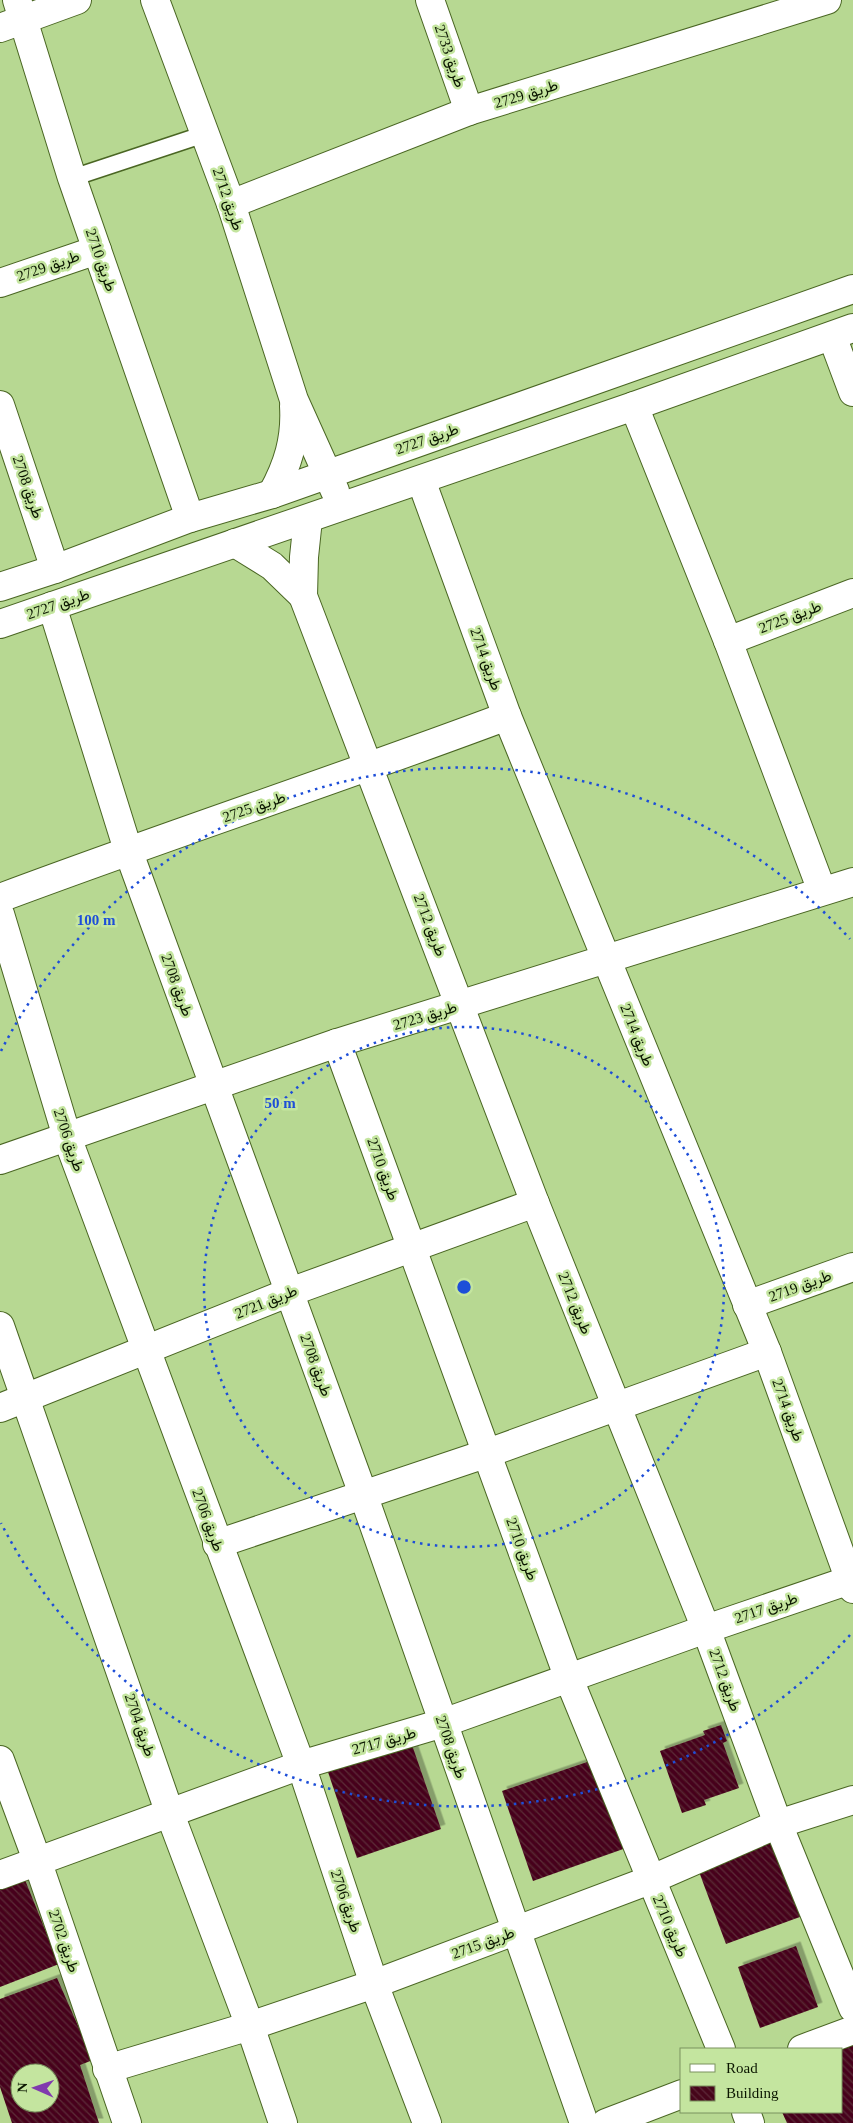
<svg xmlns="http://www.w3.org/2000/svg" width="853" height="2123" font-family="'Times New Roman',Vazirmatn,serif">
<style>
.building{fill:url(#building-back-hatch);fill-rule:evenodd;filter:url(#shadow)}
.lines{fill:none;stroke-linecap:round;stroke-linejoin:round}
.lane-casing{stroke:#4a6623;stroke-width:19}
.street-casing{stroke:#4a6623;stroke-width:30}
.lane{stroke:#fff;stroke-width:16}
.street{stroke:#fff;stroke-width:28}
.ring{fill:none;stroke:#1d4ed8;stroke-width:2.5;stroke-dasharray:2.5 5}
.labels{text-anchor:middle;stroke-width:5;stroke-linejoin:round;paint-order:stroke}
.street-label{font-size:15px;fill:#0b1600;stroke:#c4e59f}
.centre{fill:#1d4ed8;stroke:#c4e59f;stroke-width:2.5}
.ring-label{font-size:15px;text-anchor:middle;font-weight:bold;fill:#1d4ed8;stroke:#c4e59f;stroke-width:5;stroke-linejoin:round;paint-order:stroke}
</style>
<defs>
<pattern id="building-back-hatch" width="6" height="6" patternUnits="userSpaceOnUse" patternTransform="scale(1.25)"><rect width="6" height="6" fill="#46051a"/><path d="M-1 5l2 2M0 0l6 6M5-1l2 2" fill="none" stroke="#5c2938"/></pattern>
<filter id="shadow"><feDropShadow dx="4.5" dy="-4.5" stdDeviation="0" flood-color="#0004"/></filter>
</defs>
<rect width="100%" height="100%" fill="#b7d892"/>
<!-- building -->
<g class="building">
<path d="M721,1725L727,1741L723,1743L739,1788L704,1800L706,1805L682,1813L660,1751L705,1735L703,1731Z"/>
<path d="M411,1742L441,1829L357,1858L328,1772Z"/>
<path d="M596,1759L626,1848L533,1881L502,1791Z"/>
<path d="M774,1835L808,1914L726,1944L695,1861Z"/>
<path d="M23,1875L59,1964L0,1987V1883Z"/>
<path d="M796,1946L818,2007L760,2028L738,1967Z"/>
<path d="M57,1978L93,2060L80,2065L99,2123H12L0,2087V1999ZM20,2073H50V2103H20Z"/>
<path d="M853,2034V2123H787L782,2112H842V2049H807Z"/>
</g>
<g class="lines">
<defs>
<path id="lane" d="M72,178L205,134"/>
<g id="street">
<path d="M17,0L72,178L190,518"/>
<path d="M155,0L231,204L294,400L335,491"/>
<path d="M430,0L469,111"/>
<path d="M0,28L77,0"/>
<path d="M231,204L469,111L827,0"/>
<path d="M0,283L97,250"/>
<path d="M832,336L853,392"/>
<path d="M0,405L55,569"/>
<path d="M634,406L728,641L822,891"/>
<path d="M421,480L507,716L767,1352L853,1589"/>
<path d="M272,494C288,465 296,439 294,406"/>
<path d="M308,519L304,557L303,596L535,1203L706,1629L778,1824L853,2008"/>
<path d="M235,543L272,566L303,596"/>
<path d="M0,587L55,569L190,518L272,494L853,289"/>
<path d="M52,606L128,850L363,1494L584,2123"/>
<path d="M0,624L634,406L853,328"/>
<path d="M728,641L853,593"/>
<path d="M0,898C168,835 339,779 507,716"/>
<path d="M0,914L67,1137L301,1765L374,1984L427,2123"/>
<path d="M337,1043L569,1679L721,2049"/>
<path d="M0,1160L337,1043L853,882"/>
<path d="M747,1305L853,1267"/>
<path d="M0,1326L170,1814L250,2026L283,2123"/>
<path d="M0,1408L290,1292L535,1203"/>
<path d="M217,1544L488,1453L767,1352"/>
<path d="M0,1760L37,1860L127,2123"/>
<path d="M0,1875L301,1765L443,1723L706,1629L853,1579"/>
<path d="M802,2049L853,2030"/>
<path d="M107,2069L250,2026L374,1984L650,1880L778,1824L853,1800"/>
<path d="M746,2112L750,2123"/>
<path d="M606,2123L682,2094"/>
</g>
</defs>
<!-- lane casing -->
<use href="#lane" class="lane-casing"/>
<!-- street casing -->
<use href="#street" class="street-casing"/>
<!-- lane -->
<use href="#lane" class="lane"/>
<!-- street -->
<use href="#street" class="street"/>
</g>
<!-- distance rings -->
<g class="ring">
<circle cx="464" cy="1287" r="260"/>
<path d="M850 1635A520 520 0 0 1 1 1523M1 1051A520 520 0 0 1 850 939"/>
</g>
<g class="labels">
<!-- street labels -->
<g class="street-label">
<text transform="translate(450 56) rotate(71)" y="5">طريق 2733</text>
<text transform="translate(526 94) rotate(-17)" y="5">طريق 2729</text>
<text transform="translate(228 199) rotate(71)" y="5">طريق 2712</text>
<text transform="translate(101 260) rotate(71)" y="5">طريق 2710</text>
<text transform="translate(48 266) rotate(-19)" y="5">طريق 2729</text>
<text transform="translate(427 439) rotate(-19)" y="5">طريق 2727</text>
<text transform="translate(28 487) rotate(71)" y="5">طريق 2708</text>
<text transform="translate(58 604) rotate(-19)" y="5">طريق 2727</text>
<text transform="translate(790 617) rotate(-21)" y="5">طريق 2725</text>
<text transform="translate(486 659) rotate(70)" y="5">طريق 2714</text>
<text transform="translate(254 807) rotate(-19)" y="5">طريق 2725</text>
<text transform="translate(430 925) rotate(69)" y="5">طريق 2712</text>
<text transform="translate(177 985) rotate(70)" y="5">طريق 2708</text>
<text transform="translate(425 1016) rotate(-17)" y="5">طريق 2723</text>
<text transform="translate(637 1035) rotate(68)" y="5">طريق 2714</text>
<text transform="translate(69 1140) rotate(71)" y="5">طريق 2706</text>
<text transform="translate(383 1169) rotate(70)" y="5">طريق 2710</text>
<text transform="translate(800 1286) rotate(-20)" y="5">طريق 2719</text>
<text transform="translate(266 1302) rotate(-22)" y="5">طريق 2721</text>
<text transform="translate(575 1303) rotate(68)" y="5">طريق 2712</text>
<text transform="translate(316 1365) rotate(70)" y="5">طريق 2708</text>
<text transform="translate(788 1410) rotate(70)" y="5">طريق 2714</text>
<text transform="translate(208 1520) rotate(70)" y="5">طريق 2706</text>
<text transform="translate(522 1549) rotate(70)" y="5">طريق 2710</text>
<text transform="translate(766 1608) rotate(-19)" y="5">طريق 2717</text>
<text transform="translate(725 1680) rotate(70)" y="5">طريق 2712</text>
<text transform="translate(140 1725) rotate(71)" y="5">طريق 2704</text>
<text transform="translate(384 1741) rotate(-16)" y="5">طريق 2717</text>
<text transform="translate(451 1747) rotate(71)" y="5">طريق 2708</text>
<text transform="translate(346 1901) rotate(71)" y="5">طريق 2706</text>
<text transform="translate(670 1926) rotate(67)" y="5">طريق 2710</text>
<text transform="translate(64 1941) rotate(71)" y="5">طريق 2702</text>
<text transform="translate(483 1943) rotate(-20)" y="5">طريق 2715</text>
</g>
</g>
<circle cx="464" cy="1287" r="8" class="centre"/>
<g class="ring-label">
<text x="96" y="925">100 m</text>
<text x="280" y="1108">50 m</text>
</g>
<!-- legend -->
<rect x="680" y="2048" width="162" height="65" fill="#c4e59f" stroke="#7a925f"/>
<rect x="690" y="2064" width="25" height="8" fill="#ffffff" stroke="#7a925f"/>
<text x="726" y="2073" font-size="15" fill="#0b1600">Road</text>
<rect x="690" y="2086" width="25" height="15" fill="url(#building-back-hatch)" stroke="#7a925f"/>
<text x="726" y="2098" font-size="15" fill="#0b1600">Building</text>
<!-- north arrow -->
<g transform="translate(35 2088) rotate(272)"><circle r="24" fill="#c4e59f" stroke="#7a925f"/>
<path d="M0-4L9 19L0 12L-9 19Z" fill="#803aae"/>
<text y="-8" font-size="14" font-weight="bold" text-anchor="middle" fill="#0b1600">N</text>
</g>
</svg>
